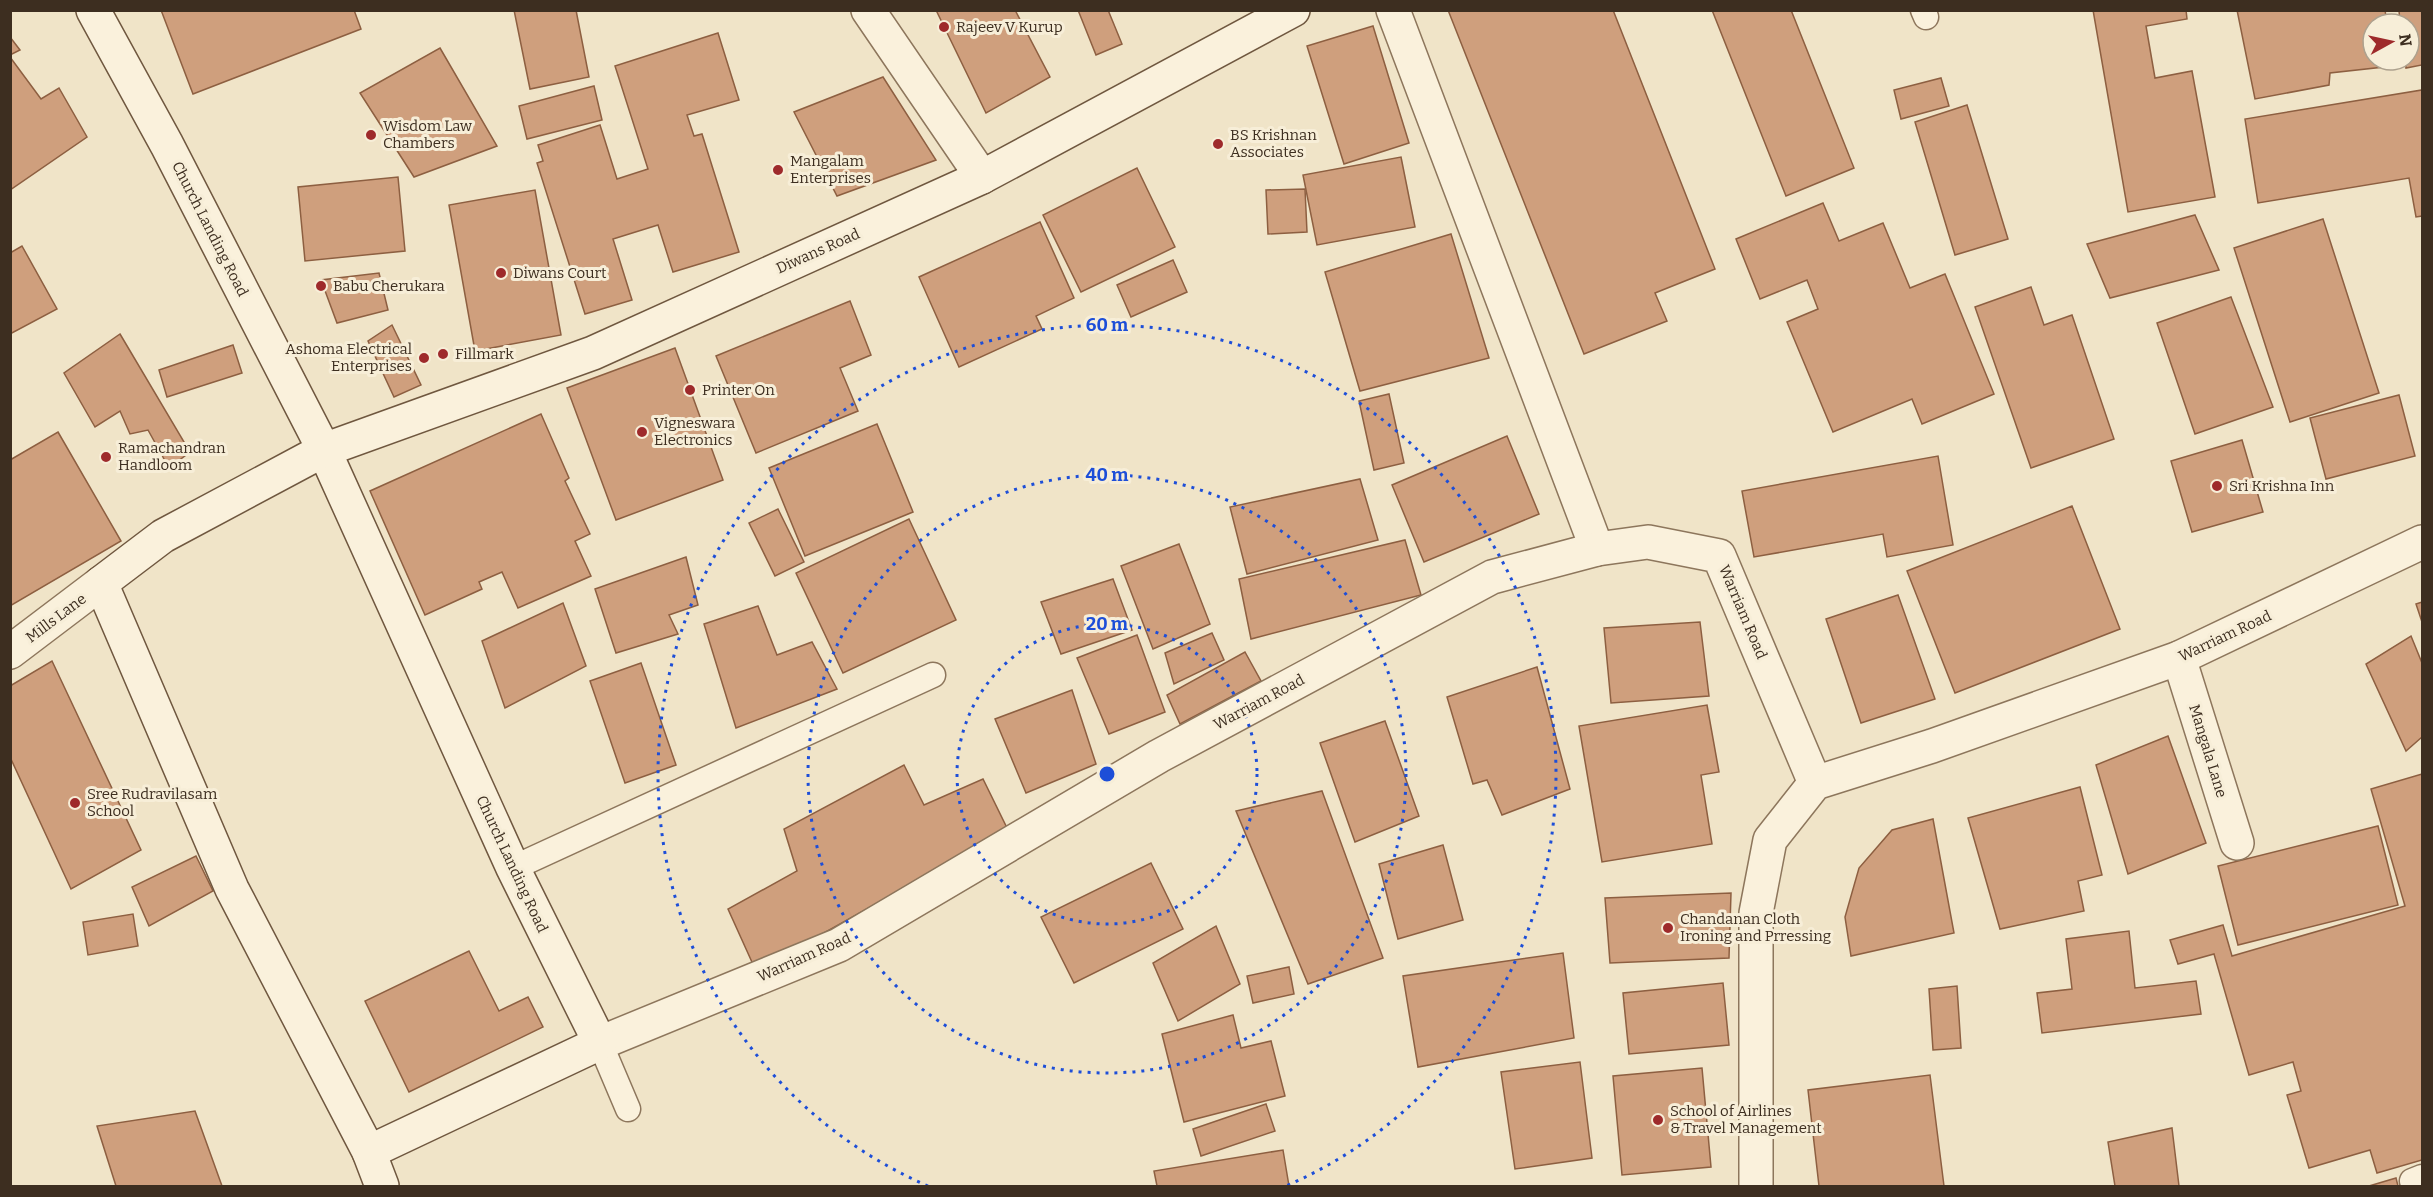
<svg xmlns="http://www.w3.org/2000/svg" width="2433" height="1197" font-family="Bitter,serif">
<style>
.building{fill:#cf9f7d;stroke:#8d5f41;stroke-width:1.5}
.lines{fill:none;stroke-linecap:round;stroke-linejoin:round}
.lane-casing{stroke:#8d765c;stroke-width:27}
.street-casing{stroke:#8d765c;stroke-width:36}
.secondary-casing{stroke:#6f573f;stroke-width:36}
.lane{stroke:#faf1dc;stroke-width:24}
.street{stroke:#faf1dc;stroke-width:33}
.secondary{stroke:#faf1dc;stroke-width:33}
.ring{fill:none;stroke:#1d4ed8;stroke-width:3;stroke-dasharray:3 6}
.poi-dot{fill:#9e2a2b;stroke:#f7eed8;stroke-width:2}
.labels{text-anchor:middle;stroke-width:6;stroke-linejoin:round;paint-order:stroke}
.poi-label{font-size:15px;fill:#3d2e20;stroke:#f7eed8;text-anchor:start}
.street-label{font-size:15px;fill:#3d2e20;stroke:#f7eed8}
.centre{fill:#1d4ed8;stroke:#f7eed8;stroke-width:3}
.ring-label{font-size:18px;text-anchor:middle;font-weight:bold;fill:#1d4ed8;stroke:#f7eed8;stroke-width:6;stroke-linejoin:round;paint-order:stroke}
</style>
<rect width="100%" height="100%" fill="#f0e4c8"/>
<!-- building -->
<g class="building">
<path d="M161,10H354L361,29L193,94Z"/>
<path d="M514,10H576L589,77L530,89Z"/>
<path d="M936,10H1015L1050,77L986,113Z"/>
<path d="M1078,10H1108L1122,44L1096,55Z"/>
<path d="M1448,10H1613L1715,269L1655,293L1667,321L1584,354Z"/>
<path d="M1712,10H1791L1854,168L1786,196Z"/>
<path d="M2093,10H2186L2187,19L2146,26L2155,78L2192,71L2215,197L2128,212Z"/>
<path d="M2237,10H2385L2387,24H2373V60H2392L2393,66L2330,73L2329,85L2255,99Z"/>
<path d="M2399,10H2422V65L2406,68L2405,60H2409V24H2400Z"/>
<path d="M1373,26L1409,143L1344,164L1307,46Z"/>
<path d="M718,33L739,100L687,115L694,136L702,134L739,252L673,272L658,225L613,239L632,300L585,314L537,163L543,161L538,145L600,125L617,179L648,169L615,66Z"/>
<path d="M10,37L20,50L10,55Z"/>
<path d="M440,48L497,146L414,177L360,93Z"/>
<path d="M10,57L41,99L59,88L87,137L10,190Z"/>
<path d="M883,77L936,160L837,196L794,112Z"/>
<path d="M1941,78L1949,106L1901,119L1894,90Z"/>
<path d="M594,86L602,120L527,139L519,106Z"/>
<path d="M2422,90V216L2416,217L2409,178L2258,203L2245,119Z"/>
<path d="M1967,105L2008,239L1955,255L1915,122Z"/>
<path d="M1401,157L1415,227L1317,245L1303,175Z"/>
<path d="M1137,168L1175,247L1081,292L1043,215Z"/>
<path d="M398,177L405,251L305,261L298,187Z"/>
<path d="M1305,189L1307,232L1268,234L1266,190Z"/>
<path d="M535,190L561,335L475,351L449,205Z"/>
<path d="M1823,203L1839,241L1883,223L1910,288L1945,274L1994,394L1922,424L1912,399L1833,432L1787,322L1818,309L1807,280L1760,299L1736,239Z"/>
<path d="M2195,215L2219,270L2110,298L2087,244Z"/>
<path d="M2323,219L2379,393L2290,422L2234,248Z"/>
<path d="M1040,222L1074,298L1036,316L1042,329L959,367L919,277Z"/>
<path d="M1451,234L1489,358L1360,391L1325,272Z"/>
<path d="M22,246L57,309L10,334V253Z"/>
<path d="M1173,260L1187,292L1131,317L1117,285Z"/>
<path d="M379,273L388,310L337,323L321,280Z"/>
<path d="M2031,287L2044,325L2072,315L2114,439L2031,468L1975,307Z"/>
<path d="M2231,297L2273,407L2195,434L2157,323Z"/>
<path d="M850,301L871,355L840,368L858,411L756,453L716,356Z"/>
<path d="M392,325L421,385L394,397L368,341Z"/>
<path d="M120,334L190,452L169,468L148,430L130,434L120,411L95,427L64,373Z"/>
<path d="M233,345L242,373L167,397L159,370Z"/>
<path d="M675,348L723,480L616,520L567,388Z"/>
<path d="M1389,394L1404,463L1374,470L1359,401Z"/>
<path d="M2399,395L2415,456L2326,479L2310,418Z"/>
<path d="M541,414L569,478L565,481L590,534L575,541L591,576L518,608L502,572L479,582L482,589L425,615L370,491Z"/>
<path d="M877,424L913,512L805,556L769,468Z"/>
<path d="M58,432L121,541L10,606V460Z"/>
<path d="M1507,436L1539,514L1424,562L1392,485Z"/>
<path d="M2242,440L2263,512L2192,532L2171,461Z"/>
<path d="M1938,456L1953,545L1887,557L1883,534L1754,557L1742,491Z"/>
<path d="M1360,479L1378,540L1247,574L1230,507Z"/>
<path d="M2072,506L2120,629L1955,693L1907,571Z"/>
<path d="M778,509L804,562L775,576L749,523Z"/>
<path d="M909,519L956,620L843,673L796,573Z"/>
<path d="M1405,540L1421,595L1251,639L1239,579Z"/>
<path d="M1179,544L1210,624L1153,649L1121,566Z"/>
<path d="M686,557L698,605L669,615L678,634L616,653L595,589Z"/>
<path d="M1113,579L1132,630L1061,654L1041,602Z"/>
<path d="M1898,595L1935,699L1861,723L1826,619Z"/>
<path d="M2422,602V622L2416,604Z"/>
<path d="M563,603L586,666L505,708L482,641Z"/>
<path d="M758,606L777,655L812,642L837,689L736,728L704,624Z"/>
<path d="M1700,622L1709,696L1611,703L1604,628Z"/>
<path d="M1212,633L1224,660L1174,684L1165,653Z"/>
<path d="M1137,635L1165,712L1109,734L1077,658Z"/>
<path d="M2411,636L2422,663V737L2406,751L2366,664Z"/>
<path d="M1245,652L1261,681L1180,724L1167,695Z"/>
<path d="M52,661L141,850L71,889L10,757V686Z"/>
<path d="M641,663L676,765L625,783L590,681Z"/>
<path d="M1537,667L1570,789L1502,815L1487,780L1473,784L1447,697Z"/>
<path d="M1072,690L1096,764L1026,793L995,719Z"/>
<path d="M1707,705L1719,772L1701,775L1712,844L1602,862L1579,726Z"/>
<path d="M1385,721L1419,816L1355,842L1320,743Z"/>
<path d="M2168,736L2206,843L2128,874L2096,765Z"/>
<path d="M904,765L924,805L983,779L1008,830L756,971L728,909L797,871L784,829Z"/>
<path d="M2422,774V1160L2377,1173L2370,1150L2309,1168L2287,1095L2301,1091L2293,1062L2249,1075L2214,954L2178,964L2170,940L2223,925L2232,956L2405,906L2371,789Z"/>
<path d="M2080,787L2102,875L2078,881L2084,911L2000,929L1968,818Z"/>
<path d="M1322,791L1383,958L1308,984L1236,811Z"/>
<path d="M1933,819L1954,933L1851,956L1845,917L1859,868L1892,830Z"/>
<path d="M2378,826L2398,905L2238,945L2218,866Z"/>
<path d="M1443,845L1463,920L1398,939L1379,864Z"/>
<path d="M196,856L213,891L149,926L132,887Z"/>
<path d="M1151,863L1183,929L1074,983L1041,917Z"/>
<path d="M1731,893L1729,958L1610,963L1605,898Z"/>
<path d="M133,914L138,946L88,955L83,922Z"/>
<path d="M1216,926L1240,984L1178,1021L1153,963Z"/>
<path d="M2129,931L2135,988L2196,981L2201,1014L2042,1033L2037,993L2072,989L2066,939Z"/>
<path d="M469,951L499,1011L528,997L543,1027L409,1092L365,1001Z"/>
<path d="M1563,953L1574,1038L1418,1067L1403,976Z"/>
<path d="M1289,967L1294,994L1253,1003L1247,976Z"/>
<path d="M1723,983L1729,1045L1629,1054L1623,993Z"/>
<path d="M1957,986L1961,1048L1933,1050L1929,989Z"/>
<path d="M1233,1015L1241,1048L1271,1041L1285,1096L1184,1122L1162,1034Z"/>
<path d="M1580,1062L1592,1158L1515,1169L1501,1072Z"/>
<path d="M1702,1068L1711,1167L1622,1175L1613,1076Z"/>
<path d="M1930,1075L1944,1186H1819L1808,1090Z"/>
<path d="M1266,1104L1275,1131L1201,1156L1193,1129Z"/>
<path d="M195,1111L222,1186H116L97,1126Z"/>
<path d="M2172,1128L2179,1186H2115L2108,1142Z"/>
<path d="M1283,1150L1289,1186H1157L1154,1171Z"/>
<path d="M2396,1178L2398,1186H2369Z"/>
</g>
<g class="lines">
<defs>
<g id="lane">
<path d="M1923,10L1926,17"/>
<path d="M513,868L933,675"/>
<path d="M600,1043L628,1109"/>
<path d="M2412,1181L2422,1177"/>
</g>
<g id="street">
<path d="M868,10L982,177"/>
<path d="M1393,10L1597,549"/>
<path d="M10,652L101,583"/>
<path d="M2179,658L2237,843"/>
<path d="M600,1043L839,945L1159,756L1492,577L1597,549L1648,542L1719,556L1815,783"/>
<path d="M1756,1186V913L1770,840L1815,783L1932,746L2179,658L2422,542"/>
</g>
<g id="secondary">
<path d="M93,10L167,145L324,450L513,868L600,1043L369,1152"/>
<path d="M382,1186L369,1152L232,889L101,583L163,536L324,450L593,353L982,177L1293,10"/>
</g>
</defs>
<!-- lane casing -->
<use href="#lane" class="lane-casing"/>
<!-- street casing -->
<use href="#street" class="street-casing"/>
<!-- secondary casing -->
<use href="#secondary" class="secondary-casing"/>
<!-- lane -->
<use href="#lane" class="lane"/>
<!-- street -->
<use href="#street" class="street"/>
<!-- secondary -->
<use href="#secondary" class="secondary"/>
</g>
<!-- distance rings -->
<g class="ring">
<circle cx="1107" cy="774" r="150"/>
<circle cx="1107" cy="774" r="299"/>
<path d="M928 1186A449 449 0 1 1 1286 1186"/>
</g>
<!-- markers -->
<g class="poi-dot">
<circle cx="944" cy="27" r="6"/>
<circle cx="371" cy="135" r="6"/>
<circle cx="1218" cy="144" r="6"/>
<circle cx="778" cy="170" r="6"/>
<circle cx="501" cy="273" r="6"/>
<circle cx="321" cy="286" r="6"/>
<circle cx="443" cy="354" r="6"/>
<circle cx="424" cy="358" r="6"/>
<circle cx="690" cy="390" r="6"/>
<circle cx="642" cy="432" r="6"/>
<circle cx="106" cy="457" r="6"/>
<circle cx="2217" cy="486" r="6"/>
<circle cx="75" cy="803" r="6"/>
<circle cx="1668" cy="928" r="6"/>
<circle cx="1658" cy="1120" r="6"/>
</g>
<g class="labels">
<!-- poi labels -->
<g class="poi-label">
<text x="956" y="32">Rajeev V Kurup</text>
<text x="383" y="131">Wisdom Law<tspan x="383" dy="17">Chambers</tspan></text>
<text x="1230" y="140">BS Krishnan<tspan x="1230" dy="17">Associates</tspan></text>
<text x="790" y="166">Mangalam<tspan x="790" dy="17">Enterprises</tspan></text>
<text x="513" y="278">Diwans Court</text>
<text x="333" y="291">Babu Cherukara</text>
<text x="412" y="354" text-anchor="end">Ashoma Electrical<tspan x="412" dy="17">Enterprises</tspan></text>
<text x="455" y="359">Fillmark</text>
<text x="702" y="395">Printer On</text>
<text x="654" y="428">Vigneswara<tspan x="654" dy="17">Electronics</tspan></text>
<text x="118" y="453">Ramachandran<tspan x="118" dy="17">Handloom</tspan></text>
<text x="2229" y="491">Sri Krishna Inn</text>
<text x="87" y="799">Sree Rudravilasam<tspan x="87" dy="17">School</tspan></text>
<text x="1680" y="924">Chandanan Cloth<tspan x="1680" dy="17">Ironing and Prressing</tspan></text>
<text x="1670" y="1116">School of Airlines<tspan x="1670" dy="17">&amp; Travel Management</tspan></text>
</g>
<!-- street labels -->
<g class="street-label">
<text transform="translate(210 229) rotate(63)" y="5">Church Landing Road</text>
<text transform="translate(818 251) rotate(-24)" y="5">Diwans Road</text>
<text transform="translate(1743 612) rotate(67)" y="5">Warriam Road</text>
<text transform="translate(56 618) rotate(-37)" y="5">Mills Lane</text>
<text transform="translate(2225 636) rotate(-25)" y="5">Warriam Road</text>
<text transform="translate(1259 702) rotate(-28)" y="5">Warriam Road</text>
<text transform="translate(2208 751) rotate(73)" y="5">Mangala Lane</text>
<text transform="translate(512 864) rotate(65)" y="5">Church Landing Road</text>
<text transform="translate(804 957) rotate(-24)" y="5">Warriam Road</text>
</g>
</g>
<circle cx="1107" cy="774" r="9" class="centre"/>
<g class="ring-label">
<text x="1107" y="331">60 m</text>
<text x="1107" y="481">40 m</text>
<text x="1107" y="630">20 m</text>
</g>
<!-- border -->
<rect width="2433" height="1197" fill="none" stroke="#3d2e20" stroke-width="24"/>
<!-- north arrow -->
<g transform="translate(2391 42) rotate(82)"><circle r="28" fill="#f7eed8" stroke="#ada18e" stroke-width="1.5"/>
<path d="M0-4.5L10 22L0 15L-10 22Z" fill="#9e2a2b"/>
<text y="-9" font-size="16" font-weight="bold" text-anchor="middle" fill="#3d2e20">N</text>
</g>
</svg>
